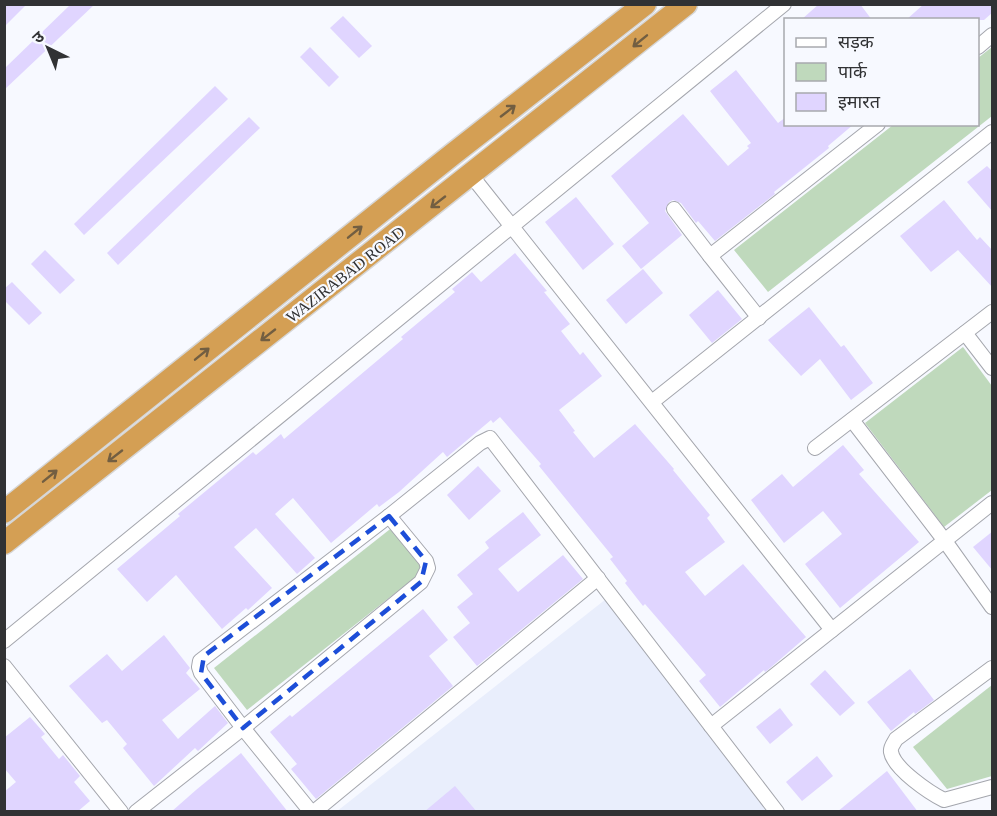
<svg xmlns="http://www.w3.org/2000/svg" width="997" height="816" font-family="'Times New Roman','Noto Sans Devanagari',serif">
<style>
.built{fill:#e9eefc}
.green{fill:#bfd9bc}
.building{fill:#e0d5ff}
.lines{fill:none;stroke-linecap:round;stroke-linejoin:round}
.minor-casing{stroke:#a4a6ad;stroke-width:16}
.trunk-casing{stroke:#d6d6d6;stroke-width:25}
.minor{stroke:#fff;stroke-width:14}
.trunk{stroke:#d49f54;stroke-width:22}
.oneway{stroke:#725e41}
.marked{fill:none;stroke:#1d4ed8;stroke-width:4.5;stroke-dasharray:12 8;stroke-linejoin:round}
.labels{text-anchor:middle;stroke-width:4.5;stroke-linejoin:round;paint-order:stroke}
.street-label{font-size:16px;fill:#313234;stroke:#f7f9ff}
</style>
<rect width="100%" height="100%" fill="#f7f9ff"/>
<!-- built -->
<path class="built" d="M606,599L773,812H336Z"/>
<!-- green -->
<g class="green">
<path d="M992,47V116L768,292L734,250L893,125L978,124V58Z"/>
<path d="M963,347L992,386V490L944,527L865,423Z"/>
<path d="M394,526L427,568L247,710L214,668Z"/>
<path d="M992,685V776L947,789L913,747Z"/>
</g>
<!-- building -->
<g class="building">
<path d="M4,4H27L4,27Z"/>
<path d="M71,4H95L4,90V69Z"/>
<path d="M819,4H860L872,20H801Z"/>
<path d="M924,4H993V12L984,20H906Z"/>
<path d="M343,16L372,46L359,58L330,28Z"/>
<path d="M310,47L339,77L329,87L300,57Z"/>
<path d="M736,70L778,123L786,117V124H854L828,146L829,148L774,192L775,194L715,241L698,221L696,223L681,203L673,200L669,202L665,211L682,235L641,269L622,246L649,223L611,176L683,114L728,166L749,148L747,146L751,143L710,91Z"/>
<path d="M215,86L228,99L84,235L74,224Z"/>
<path d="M249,117L260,128L118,265L107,253Z"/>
<path d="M987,166L993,172V212L967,182Z"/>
<path d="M576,197L614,244L583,270L545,222Z"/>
<path d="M944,200L977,240L980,237L993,251V288L958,250L931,272L900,236Z"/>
<path d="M45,250L75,280L60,294L31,264Z"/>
<path d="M515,253L547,291L544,292L570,324L561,331L580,355L583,352L602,376L559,410L575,431L573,432L594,458L635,424L674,469L673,470L710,515L707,518L725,542L685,572L705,596L743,564L806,637L769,669L765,672L764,670L720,707L699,681L706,675L645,604L643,606L625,583L627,581L610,559L613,557L539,466L541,464L500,417L493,423L491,420L447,457L443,452L399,492L379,507L377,504L331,543L293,498L275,514L315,558L297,574L256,528L234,547L272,588L248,610L246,608L222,629L176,575L147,602L117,569L180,516L178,514L253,452L256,455L281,434L284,439L403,339L401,337L455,292L452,289L472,272L481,282Z"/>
<path d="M643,269L663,293L626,324L606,300Z"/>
<path d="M12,282L42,313L29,325L4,300V289Z"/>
<path d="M718,290L742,319L712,343L689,315Z"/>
<path d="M809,307L841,347L844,345L873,383L851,400L820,359L801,376L768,340Z"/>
<path d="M843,445L864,470L859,474L919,542L840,608L805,564L842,534L823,511L784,543L751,500L782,474L793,487Z"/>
<path d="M478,466L501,491L469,520L447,495Z"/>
<path d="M523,512L541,535L498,569L518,592L563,555L583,579L477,666L453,637L470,623L457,607L473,594L457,575L489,548L485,542Z"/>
<path d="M993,531V571L973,547Z"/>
<path d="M423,609L448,640L429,656L453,686L316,799L291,769L297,764L270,732L290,715L292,717Z"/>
<path d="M164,635L190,668L186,673L200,689L162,720L178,739L215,706L228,723L198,751L195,748L154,786L123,748L127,744L107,720L102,723L69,686L107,654L122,671Z"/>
<path d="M910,669L934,700L915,714L914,712L891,731L867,702Z"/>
<path d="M825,670L855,703L840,716L810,684Z"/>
<path d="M780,708L793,725L770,744L756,727Z"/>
<path d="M30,717L45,734L41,737L59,759L63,755L80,776L74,782L90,801L77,812H4V792L16,782L4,768V738Z"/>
<path d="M241,753L288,812H171L196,790Z"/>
<path d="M817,756L833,776L802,801L786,782Z"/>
<path d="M887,771L918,812H837Z"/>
<path d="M455,786L477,812H424Z"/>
</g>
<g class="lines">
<defs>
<g id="minor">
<path d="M978,47L992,35"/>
<path d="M471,175L832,630"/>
<path d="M674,209L710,256"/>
<path d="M759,318L710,256L878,124"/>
<path d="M965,333L992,368"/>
<path d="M652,402L992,132"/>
<path d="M852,420L945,541L992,607"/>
<path d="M815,448L992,312"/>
<path d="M4,641L784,4"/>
<path d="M4,666L121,812"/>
<path d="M992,668L896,739C894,743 890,747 891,752C894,769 930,793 944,800L992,787"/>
<path d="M711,726L992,503"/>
<path d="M136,812L243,728L421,582L428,568L426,561L389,516"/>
<path d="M311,812L243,728L201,673L199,667L200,661L389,516L480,443L490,438L777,812"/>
<path d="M314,812L598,578"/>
</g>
<g id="trunk">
<path d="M4,512L453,154L645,4"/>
<path d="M4,543L686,4"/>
</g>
</defs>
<!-- minor casing -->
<use href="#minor" class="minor-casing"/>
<!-- trunk casing -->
<use href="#trunk" class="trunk-casing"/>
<!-- minor -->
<use href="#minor" class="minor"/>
<!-- trunk -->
<use href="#trunk" class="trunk"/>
</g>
<!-- one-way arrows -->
<defs><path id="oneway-shaft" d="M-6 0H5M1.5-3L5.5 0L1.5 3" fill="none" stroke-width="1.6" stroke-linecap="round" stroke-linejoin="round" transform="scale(1.5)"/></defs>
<g class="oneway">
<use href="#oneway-shaft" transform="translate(640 41) rotate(141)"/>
<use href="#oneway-shaft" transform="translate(508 111) rotate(-38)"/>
<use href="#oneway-shaft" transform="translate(438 202) rotate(142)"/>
<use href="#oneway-shaft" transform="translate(355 232) rotate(-39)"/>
<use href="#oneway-shaft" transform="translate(268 335) rotate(142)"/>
<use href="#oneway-shaft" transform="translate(202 354) rotate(-39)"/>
<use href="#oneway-shaft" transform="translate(115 456) rotate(142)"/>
<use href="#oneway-shaft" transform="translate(50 476) rotate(-39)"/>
</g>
<!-- marked area -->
<path class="marked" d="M389,516L426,561L421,582L243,728L201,673L204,656Z"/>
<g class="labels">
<!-- street labels -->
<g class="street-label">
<text transform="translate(345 274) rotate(-38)" y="6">WAZIRABAD ROAD</text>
</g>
</g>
<!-- border -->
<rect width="997" height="816" fill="none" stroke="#313234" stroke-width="12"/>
<!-- legend -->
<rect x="784" y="18" width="195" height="108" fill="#f7f9ff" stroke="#a8a9ae" stroke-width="1.5"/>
<rect x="796" y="38" width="30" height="9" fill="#ffffff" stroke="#a8a9ae" stroke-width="1.5"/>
<text x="838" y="48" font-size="18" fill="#313234">सड़क</text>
<rect x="796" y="63" width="30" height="18" fill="#bfd9bc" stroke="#a8a9ae" stroke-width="1.5"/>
<text x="838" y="78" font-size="18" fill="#313234">पार्क</text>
<rect x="796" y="93" width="30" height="18" fill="#e0d5ff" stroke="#a8a9ae" stroke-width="1.5"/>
<text x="838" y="108" font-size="18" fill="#313234">इमारत</text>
<!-- north arrow -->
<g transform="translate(48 48) rotate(317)" stroke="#f7f9ff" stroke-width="4.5" paint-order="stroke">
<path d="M0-4.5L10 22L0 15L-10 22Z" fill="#313234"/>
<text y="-9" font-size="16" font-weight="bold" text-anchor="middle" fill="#313234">उ</text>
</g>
</svg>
